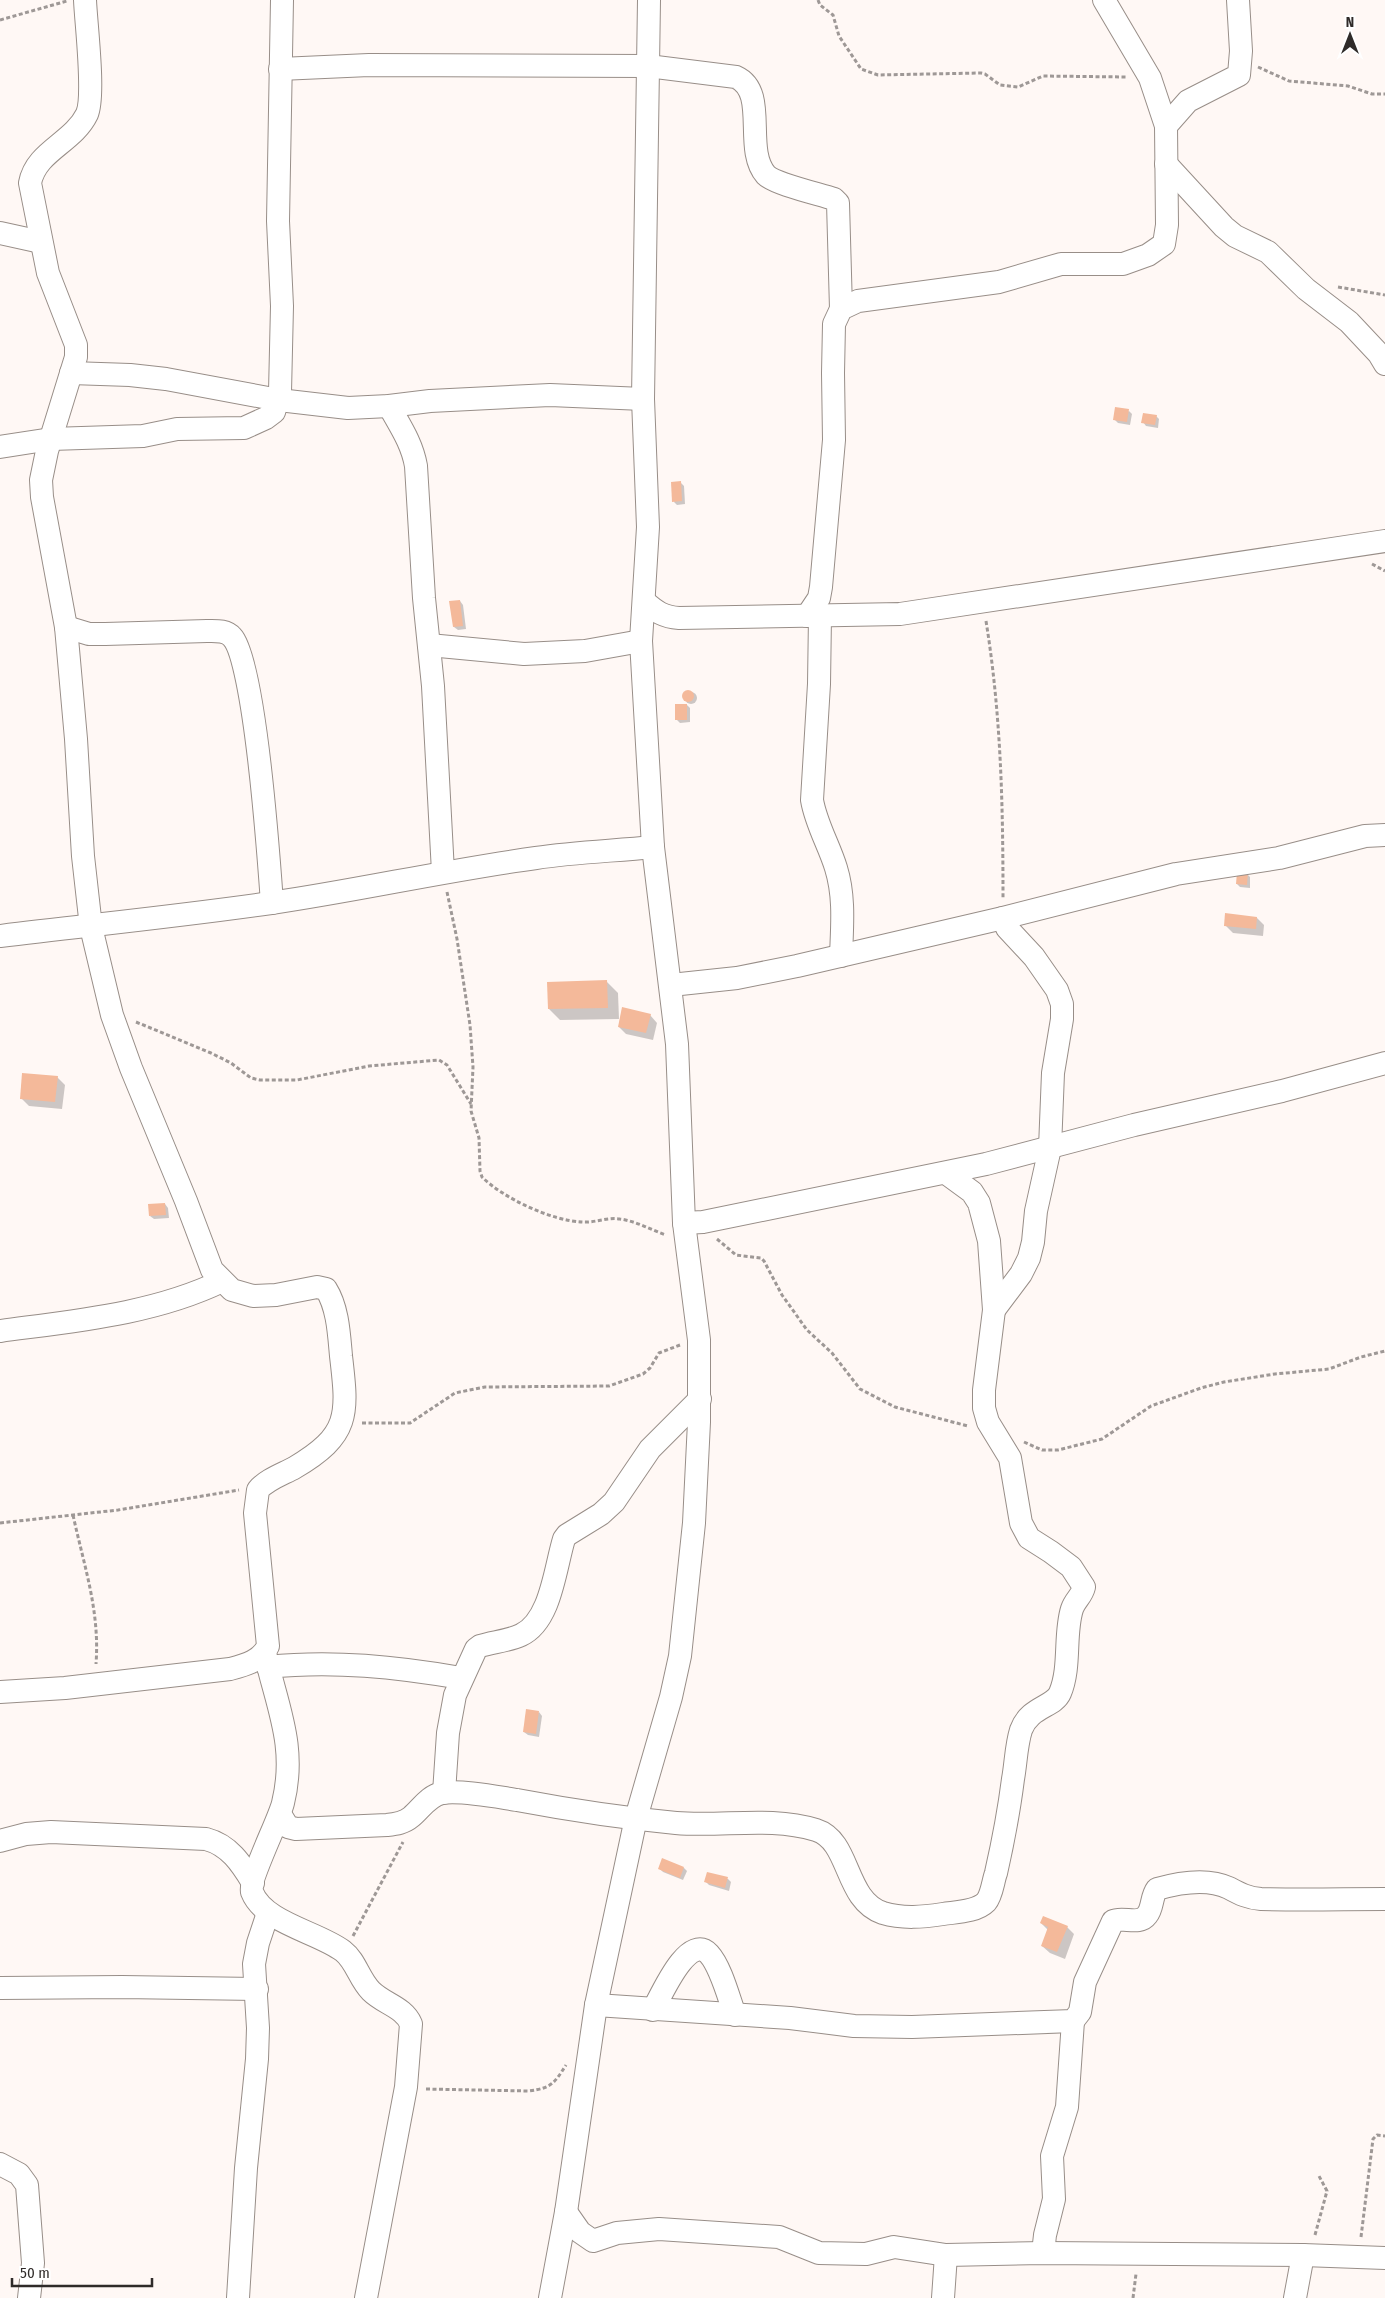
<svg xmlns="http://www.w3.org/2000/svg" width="1385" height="2298" font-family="'Fira Sans Condensed',sans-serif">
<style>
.shadow{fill:#0003}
.building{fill:#f4b99a}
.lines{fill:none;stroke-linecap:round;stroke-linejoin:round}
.minor-casing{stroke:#988e88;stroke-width:24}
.path{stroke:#9e9896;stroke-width:3;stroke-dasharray:4 2.5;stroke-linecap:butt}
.minor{stroke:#fff;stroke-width:22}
</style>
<rect width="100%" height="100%" fill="#fff8f5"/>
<!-- shadow -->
<g class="shadow">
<path d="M1129,411L1132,414L1130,425L1118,423L1114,419Z"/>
<path d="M1156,416L1159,419L1158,428L1146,426L1143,422Z"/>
<path d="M680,482L684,486L685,504L677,505L674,502Z"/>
<path d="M460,601L463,605L466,629L458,630L454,627L451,602Z"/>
<circle cx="691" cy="698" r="6"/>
<path d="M687,705L690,708V722L680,723L676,719Z"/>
<path d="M1247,874L1250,877V888L1240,887L1237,884Z"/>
<path d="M1257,918L1264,925L1263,936L1233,933L1225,925Z"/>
<path d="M606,981L618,993L619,1019L560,1020L549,1009Z"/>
<path d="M650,1015L657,1023L653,1040L626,1034L619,1027Z"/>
<path d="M57,1077L65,1085L62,1109L29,1106L21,1098Z"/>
<path d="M165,1204L168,1208L169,1218L154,1219L150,1216Z"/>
<path d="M539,1712L542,1716L539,1737L528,1735L524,1732Z"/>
<path d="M684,1868L687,1871L683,1880L663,1872L660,1869Z"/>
<path d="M708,1873L728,1879L731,1882L729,1891L709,1885L706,1882Z"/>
<path d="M1041,1923L1067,1927L1074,1934L1065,1959L1050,1953L1042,1946L1048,1930Z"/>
</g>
<!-- building -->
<g class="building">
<path d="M1115,407L1129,409L1127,422L1113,420Z"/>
<path d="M1143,413L1157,415L1155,425L1141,423Z"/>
<path d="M681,481L682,501L672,502L671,482Z"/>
<path d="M460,600L463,626L453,627L449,601Z"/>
<circle cx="688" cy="696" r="6"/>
<rect x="675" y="704" width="12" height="16"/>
<path d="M1237,872H1248L1247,885L1236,884Z"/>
<path d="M1225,913L1257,917L1256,929L1224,926Z"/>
<path d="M607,980L608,1008L548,1009L547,982Z"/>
<path d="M622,1007L651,1014L646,1033L618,1027Z"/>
<path d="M22,1073L58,1076L55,1102L20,1099Z"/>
<path d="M165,1203L166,1215L149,1216L148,1204Z"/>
<path d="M526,1709L539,1711L536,1734L523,1732Z"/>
<path d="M662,1858L684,1867L680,1878L658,1869Z"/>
<path d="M707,1872L728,1877L725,1888L704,1882Z"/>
<path d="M1043,1916L1068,1926L1057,1952L1041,1946L1048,1927L1040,1923Z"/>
</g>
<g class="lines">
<defs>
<g id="minor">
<path d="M1104,0L1150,78L1166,126"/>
<path d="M280,69L369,65L648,66L736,77C769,92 743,149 766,175C775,184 819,194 834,199L838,203L841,309"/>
<path d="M1166,164L1224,227L1235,236L1268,252L1306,289L1349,322L1379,354L1385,364"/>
<path d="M0,233L41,242"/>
<path d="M71,373L130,375L166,379L279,400L348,408L389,406L430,401L550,395L643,399"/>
<path d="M389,406C400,426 412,443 416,466L424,598L433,686L443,872"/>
<path d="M0,447L51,439L143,436L177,429L244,428L266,418L274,412L280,392L282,306L278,221L282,0"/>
<path d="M645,602C656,612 664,617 679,618L900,614L1385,541"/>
<path d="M807,616L819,598L821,587L834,440L833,373L834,324L841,309L858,301L999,282L1061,264H1123L1148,255L1164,244L1167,225L1166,126L1188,101L1239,75L1241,51L1238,0"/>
<path d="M820,616L819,684L812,800C816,824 829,845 836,868C845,897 842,927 841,956"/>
<path d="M66,627L89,634H105L207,631C216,631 226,630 232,637C255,660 269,861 272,903"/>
<path d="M429,645L524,654L585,651L641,641"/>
<path d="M0,936C90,925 181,916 271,903C360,890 447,870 536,858C575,852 614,851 653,847"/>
<path d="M671,985L737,978L797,966L1003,918L1176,874L1279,858L1365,836L1385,835"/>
<path d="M684,1223L703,1222L986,1164L1134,1125L1282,1091L1385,1063"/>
<path d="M994,1310L1021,1274L1029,1258L1033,1242L1036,1211L1050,1148L1053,1073L1062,1019V1004L1057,990L1034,957L1007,928L1003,918"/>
<path d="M0,1331C74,1321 154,1314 222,1281"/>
<path d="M265,1653C277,1707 297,1746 283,1803C279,1820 248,1880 252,1892C264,1923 318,1932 343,1951C356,1961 359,1979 371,1991C384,2004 404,2007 411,2024L406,2087L366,2298"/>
<path d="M268,1667C333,1660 397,1667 461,1678"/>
<path d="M0,1692L65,1688L230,1669C245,1665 261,1661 268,1646L255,1513L258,1490C266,1480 283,1474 294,1468C350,1435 348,1415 341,1356C339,1334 338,1308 326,1289L317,1287L276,1295L253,1296L232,1290L212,1270L186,1201L131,1068L112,1015L91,927L83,856L76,739L66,627L42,497L41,480L47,451L76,357V345L48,273L30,183C36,151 73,143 87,114C95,95 86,24 85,0"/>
<path d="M444,1793L448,1733L455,1695L476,1649L480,1646C493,1642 508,1641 521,1635C551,1621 555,1568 564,1539L567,1535L601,1514L614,1502L650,1449L700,1399"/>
<path d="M280,1814L288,1827L296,1829L387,1825C396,1824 404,1823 411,1817C421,1809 428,1796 442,1793C462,1790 497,1797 517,1800C570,1810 623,1818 676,1823C723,1827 770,1816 816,1830C851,1841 844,1900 883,1913C903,1919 923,1917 943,1914C956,1912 976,1912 986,1902C992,1895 993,1881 996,1873C1003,1842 1009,1811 1013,1779C1016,1763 1016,1746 1021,1730C1029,1707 1054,1707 1060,1693C1071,1667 1064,1634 1072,1609C1075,1600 1082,1596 1084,1587L1071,1567L1051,1552L1029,1538L1021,1523L1010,1458L988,1422L984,1408V1390L994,1310L989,1241L979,1203L972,1192L946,1173"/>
<path d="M0,1841L26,1834L51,1832L206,1839C229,1845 241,1863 253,1883"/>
<path d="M0,1988L122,1987L257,1989"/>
<path d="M596,2005L790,2018L854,2026L912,2027L1073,2021L1080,2012L1085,1982L1113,1921C1123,1916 1139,1926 1147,1915C1153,1908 1151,1897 1157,1889C1178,1883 1208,1878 1229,1888C1240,1894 1248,1898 1261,1899C1302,1900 1344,1899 1385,1899"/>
<path d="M653,2010C661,1996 688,1932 709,1954C721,1967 729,1999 735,2015"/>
<path d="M0,2164L19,2174L27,2185L33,2263L29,2298"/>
<path d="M566,2212L580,2232L593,2241L617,2233L659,2229L779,2237L819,2253L866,2254L894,2247L946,2255L1043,2253L1303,2255L1385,2258"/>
<path d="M1043,2253L1045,2235L1054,2199L1052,2156L1067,2107L1073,2021"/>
<path d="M238,2298L246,2168L257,2059L258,2028L254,1964L258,1943L268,1913"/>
<path d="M550,2298L566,2212L596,2005L636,1818L671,1697L680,1656L694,1523L699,1422V1340L684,1223L677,1044L653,847L641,641L648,527L643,399L649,0"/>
<path d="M943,2298L946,2255"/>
<path d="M1295,2298L1303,2255"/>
</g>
</defs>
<!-- minor casing -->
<use href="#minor" class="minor-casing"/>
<!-- path -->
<g class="path">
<path d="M818,0L820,5L833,15L839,36L861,69L878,75L981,73L985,74L1000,85L1018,87L1043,76L1126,77"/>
<path d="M0,20L67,1"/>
<path d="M1258,67L1289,81L1348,86L1372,94H1385"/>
<path d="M1338,287L1385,295"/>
<path d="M1372,564L1385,571"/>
<path d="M986,621C1001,714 1003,804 1003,898"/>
<path d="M447,892L457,939L470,1025L473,1067L471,1111L479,1138L480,1171L482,1177C503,1198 552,1221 582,1222C595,1223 607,1217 620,1219C636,1221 651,1230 666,1235"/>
<path d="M136,1022L211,1053L231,1063L251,1078L260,1080H297L369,1066L439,1060L447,1065L471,1104"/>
<path d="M717,1239L736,1255L761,1258L764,1261L782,1295L807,1330L832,1353L860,1389L895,1407L968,1426"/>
<path d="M362,1423H410L455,1393L485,1387L609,1386L643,1374L650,1368L659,1353L680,1345"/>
<path d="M1024,1442L1042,1450H1058L1102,1439L1151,1406L1201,1388L1224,1382L1275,1374L1329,1369L1361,1357L1385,1351"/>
<path d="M73,1515C84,1566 100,1611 96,1664"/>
<path d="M0,1523L118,1510L239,1490"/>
<path d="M353,1936L403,1842"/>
<path d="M426,2089L529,2091C551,2088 554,2084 566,2065"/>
<path d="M1315,2235L1327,2191L1319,2176"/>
<path d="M1361,2237L1373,2139L1377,2135L1385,2136"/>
<path d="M1133,2298L1136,2274"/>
</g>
<!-- minor -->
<use href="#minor" class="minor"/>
</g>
<!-- north arrow -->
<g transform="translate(1350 35)" stroke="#ffffff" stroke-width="4" paint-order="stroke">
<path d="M0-4L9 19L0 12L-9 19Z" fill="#2f2b29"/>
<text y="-8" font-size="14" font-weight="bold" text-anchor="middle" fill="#2f2b29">N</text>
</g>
<!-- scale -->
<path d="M12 2278v8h140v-8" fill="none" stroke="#2f2b29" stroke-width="2.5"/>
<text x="20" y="2278" font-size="15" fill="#2f2b29" stroke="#ffffff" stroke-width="4" paint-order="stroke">50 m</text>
</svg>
